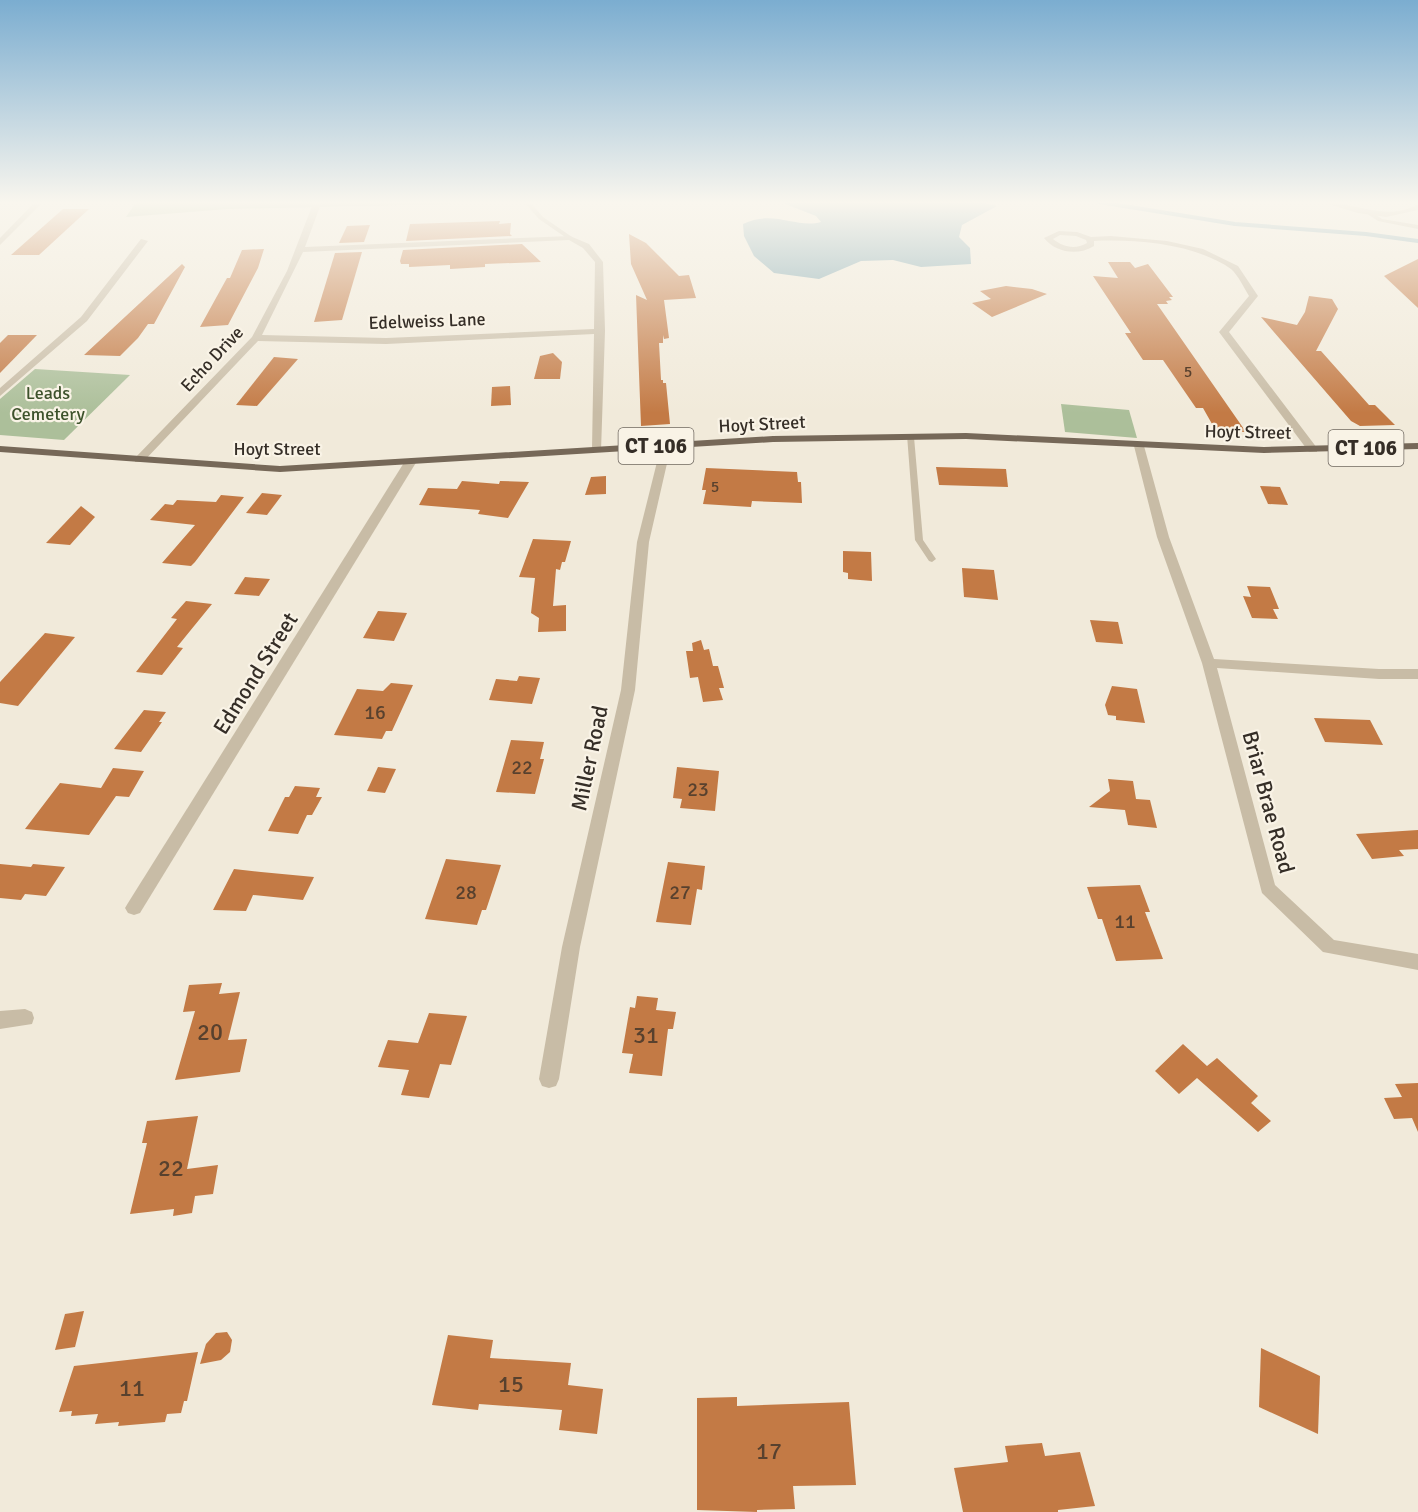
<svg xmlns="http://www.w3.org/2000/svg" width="1418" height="1512" font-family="Signika,sans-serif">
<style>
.green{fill:#acbf9a}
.water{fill:#79a2ad}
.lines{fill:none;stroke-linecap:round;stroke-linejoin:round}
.stream{stroke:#79a2ad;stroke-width:4}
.building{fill:#c37a45}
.service{fill:#c8bca6;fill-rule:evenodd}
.minor{fill:#c8bca6;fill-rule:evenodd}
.primary{fill:#766858;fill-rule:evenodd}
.labels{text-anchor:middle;stroke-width:4.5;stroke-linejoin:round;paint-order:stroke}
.far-number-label{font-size:16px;fill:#58412e}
.far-street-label{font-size:18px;fill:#352e27;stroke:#f9f3e6}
.far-park-label{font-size:18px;fill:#3d522b;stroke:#f9f3e6}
.number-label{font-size:20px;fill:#58412e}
.shield{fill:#f9f3e6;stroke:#706960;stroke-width:1.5}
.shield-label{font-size:21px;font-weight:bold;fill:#352e27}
.street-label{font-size:22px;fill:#352e27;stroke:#f9f3e6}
.near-number-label{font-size:24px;fill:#58412e}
</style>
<rect width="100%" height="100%" fill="#f1eada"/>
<!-- green -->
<g class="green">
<path d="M137,201H577L228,209L126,217Z"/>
<path d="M35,369L130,375L64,440L0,435V399Z"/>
<path d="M1061,404L1129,410L1137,438L1065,432Z"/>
</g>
<!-- water -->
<path class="water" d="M778,201H977L997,206L962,225L959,237L970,248L971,264L921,267L893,260L861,261L819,279L774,273L754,256L744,236L743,224C774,209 796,229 821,222L816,216Z"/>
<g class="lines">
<!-- stream -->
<path class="stream" d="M1093,201L1235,224L1366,234L1418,241"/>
</g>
<!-- building -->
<g class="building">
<path d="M63,209H89L39,255H11Z"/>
<path d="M500,221L499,224L511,223L510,234L512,236L406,241L410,224Z"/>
<path d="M370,225L364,242L339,243L347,226Z"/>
<path d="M629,234L646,243L679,276L689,275L696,298L664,300L669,338L664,339L663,335V343H659L661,380H663V383H666L670,424L641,426L636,295L647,300L631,264Z"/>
<path d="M522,244L541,262L485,264V267L450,269V265L409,267V264H401L400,261L403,250Z"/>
<path d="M264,249L258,268L228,325L200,327L227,278H230L242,250Z"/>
<path d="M362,252L342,320L314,322L335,253Z"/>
<path d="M1418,259V308L1384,276Z"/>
<path d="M1108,262H1130L1135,268L1148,264L1173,297H1169L1172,300L1166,301L1168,304H1157L1246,432L1216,431L1203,408H1196L1163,360H1143L1125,333H1131L1093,276L1118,278Z"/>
<path d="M182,264L185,267L154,324H148L138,338L120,356L84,355Z"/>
<path d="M1006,286L1032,289L1047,294L992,317L972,303L991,299L980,291Z"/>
<path d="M1309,296L1332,299L1338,309L1316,351H1321L1369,405H1375L1395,425L1360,426L1351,421L1261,317L1297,325L1305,312Z"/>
<path d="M8,335H37L0,373V343Z"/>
<path d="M553,353L562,362L560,379H534L540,356Z"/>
<path d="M274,357L298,359L257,406L236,405Z"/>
<path d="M510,386L511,405L491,406L492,387Z"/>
<path d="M936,467L1006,469L1008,487L939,485Z"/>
<path d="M706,468L797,472L798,482H801L802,503L752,501L751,507L703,504L706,490H702Z"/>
<path d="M606,476V494L585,495L591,477Z"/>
<path d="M462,481L499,484L500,481L529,482L508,518L478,514L480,510L419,505L428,488L457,489Z"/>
<path d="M1260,486L1280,487L1288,505L1268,504Z"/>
<path d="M262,493L282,495L267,515L246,513Z"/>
<path d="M221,495L244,497L195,562L191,566L162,563L195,525L150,520L165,504L173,505L177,500L216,502Z"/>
<path d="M81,506L95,517L70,545L46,543Z"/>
<path d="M533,539L571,541L565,562H562L560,570L556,569L553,606L566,605V631L538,632L539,618L531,613L535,578L519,577Z"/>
<path d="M843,551L871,552L872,581L848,579V573L843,572Z"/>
<path d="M962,568L994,570L998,600L964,597Z"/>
<path d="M245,577L270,579L259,596L234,594Z"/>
<path d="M1247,586L1270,587L1279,609H1273L1278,619L1252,618L1243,596L1251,597Z"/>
<path d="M186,601L212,604L177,647L183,648L162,675L136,672L177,619L171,618Z"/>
<path d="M378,611L407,613L394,641L363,638Z"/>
<path d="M1090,620L1118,622L1123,644L1096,642Z"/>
<path d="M45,633L75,637L18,706L0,703V682Z"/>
<path d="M701,640L704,650L709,649L713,666H718L724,688H719L723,700L703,702L698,677L690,678L686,651H693L692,643Z"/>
<path d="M519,676L540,678L532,704L489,700L496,679L517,681Z"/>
<path d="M391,683L413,685L392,731H386L382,739L334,735L357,689L383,691Z"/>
<path d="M1112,686L1137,689L1145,723L1116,720V716L1108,715L1105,705Z"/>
<path d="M144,710L166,712L159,722H162L141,752L114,749Z"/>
<path d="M1314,718L1370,720L1383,745L1325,742Z"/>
<path d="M511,740L544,742L540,759H544L535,794L496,792Z"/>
<path d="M378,767L396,769L385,793L367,791Z"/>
<path d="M677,767L719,771L715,811L680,808L682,799L673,798Z"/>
<path d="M113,768L144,771L129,797L116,796L89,835L25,829L60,783L101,788Z"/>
<path d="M1108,779L1133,781L1136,799L1150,800L1157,828L1128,825L1125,810L1089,807L1110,791Z"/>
<path d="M295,786L320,788L316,797H322L312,815H307L298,834L268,831L285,797H289Z"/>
<path d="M1418,830V849L1399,850L1404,856L1372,859L1356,834Z"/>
<path d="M446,859L501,865L486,910H482L477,925L425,919Z"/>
<path d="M668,862L705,866L702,890L697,889L691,925L656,922Z"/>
<path d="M0,864L31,867L33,864L65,867L46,896L25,894L21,900L0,898Z"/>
<path d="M234,869L261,872L314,877L303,900L253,895L246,911L213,910Z"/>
<path d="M1140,885L1150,912H1145L1163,959L1116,961L1102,919H1098L1087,887Z"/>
<path d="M222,983L219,994L240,992L228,1040L247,1039L240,1072L175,1080L195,1011L183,1012L189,985Z"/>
<path d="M637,996L658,998L656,1010L676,1012L673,1029H668L662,1076L629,1073L633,1054L622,1053L630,1007L635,1008Z"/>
<path d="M429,1013L467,1016L451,1065L440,1064L429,1098L401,1095L409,1070L378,1067L388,1040L418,1043Z"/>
<path d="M1183,1044L1207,1066L1217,1058L1258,1096L1251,1103L1271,1121L1258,1132L1197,1078L1179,1094L1155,1071Z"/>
<path d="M1418,1083V1132L1412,1118L1394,1119L1384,1098L1402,1097L1395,1084Z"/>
<path d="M198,1116L187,1169L218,1165L213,1194L195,1196L192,1213L173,1216L174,1209L130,1214L147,1143H142L147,1121Z"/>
<path d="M84,1311L75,1347L55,1350L65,1314Z"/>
<path d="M227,1332L232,1340L230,1352L221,1360L200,1364L206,1344L216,1333Z"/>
<path d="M448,1335L493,1340L490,1358L571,1363L568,1385L603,1389L597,1434L559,1430L562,1410L479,1404L478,1410L432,1405Z"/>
<path d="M1261,1348L1320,1376L1318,1434L1259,1407Z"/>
<path d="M198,1352L187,1401H184L181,1413L167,1414L165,1422L118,1426L119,1422L95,1424L98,1414L71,1416L72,1411L59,1412L74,1366Z"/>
<path d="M737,1397V1406L849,1402L856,1485L793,1486L795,1509L757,1510V1512L697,1510V1398Z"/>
<path d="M1042,1443L1045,1456L1080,1452L1095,1506L1058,1510V1512H963L954,1468L1008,1462L1005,1446Z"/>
</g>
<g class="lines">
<!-- service -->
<g class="service">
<path d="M523,201H529L543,217L572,237V239H568L539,219Z"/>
<path d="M1366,211H1370L1382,219L1418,225V229L1378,221L1366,213Z"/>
<path d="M907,435L914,437L923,540L936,559L932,562L929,561L915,540Z"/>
</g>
<!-- minor -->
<g class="minor">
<path d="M36,201H44L0,245V238Z"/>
<path d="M314,201H322L305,247L570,236L589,244L603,262L605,331L601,451L597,452L592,449L594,334L386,344L258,341L143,462H135V458L252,337L287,271ZM569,240L583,248L595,262L594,329L386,338L262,335L303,252Z"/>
<path d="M1318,201C1351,201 1387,223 1418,204V210L1386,217L1358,213Z"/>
<path d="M1059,231L1077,232L1091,237L1111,236L1167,241L1203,249L1238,266L1258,296L1229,332L1317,448V452H1309L1219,332L1249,296C1244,288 1238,275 1231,269C1196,244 1136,239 1094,241V246C1078,256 1056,253 1044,238ZM1060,235L1076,236L1086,240L1087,243C1075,250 1063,247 1053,239Z"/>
<path d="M141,239L148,241L87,321L0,396V388L81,317Z"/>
<path d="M666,443L671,446L649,542L635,690L580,947L559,1079L556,1086L549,1088L542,1086L539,1079L562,947L621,690L637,542L661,446Z"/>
<path d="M1139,443L1144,446L1169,537L1214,659L1379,669H1418V679H1379L1217,668L1275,885L1334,940L1418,954V970L1323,952L1262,893L1202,663L1157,537L1134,446Z"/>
<path d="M411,458L417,461L140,913L134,915L128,913L125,908L128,903L405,461Z"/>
<path d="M25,1009L32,1012L34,1018L32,1024L0,1029V1011Z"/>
</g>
<!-- primary -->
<path class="primary" d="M966,433L1264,447L1418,443V449L1264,453L966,439L773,442L280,472L0,452V446L280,466L773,436Z"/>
</g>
<!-- sky -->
<linearGradient id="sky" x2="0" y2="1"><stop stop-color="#7badd0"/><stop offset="0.49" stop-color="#f9f6ee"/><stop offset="1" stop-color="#f9f6ee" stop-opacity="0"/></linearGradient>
<rect width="1418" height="413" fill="url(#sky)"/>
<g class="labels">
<!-- far-number labels -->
<g class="far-number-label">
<text x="1188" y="377">5</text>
<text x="715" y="492">5</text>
</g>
<!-- far-street labels -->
<g class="far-street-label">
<text transform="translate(427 321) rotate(-2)" y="6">Edelweiss Lane</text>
<text transform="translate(212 359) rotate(-47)" y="6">Echo Drive</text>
<text transform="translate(762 424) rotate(-3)" y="6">Hoyt Street</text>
<text transform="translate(1248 432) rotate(1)" y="6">Hoyt Street</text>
<text x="277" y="455">Hoyt Street</text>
</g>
<!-- far-park labels -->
<g class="far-park-label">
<text x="48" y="399">Leads<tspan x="48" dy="21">Cemetery</tspan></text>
</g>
<!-- number labels -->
<g class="number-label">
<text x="375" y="719">16</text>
<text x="522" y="774">22</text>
<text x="698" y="796">23</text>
<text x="466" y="899">28</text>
<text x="680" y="899">27</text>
<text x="1125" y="928">11</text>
</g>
<!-- shield labels -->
<g class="shield">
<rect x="618.5" y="428" width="75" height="36" rx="4.5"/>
<rect x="1328.5" y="430" width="75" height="36" rx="4.5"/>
</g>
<g class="shield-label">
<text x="656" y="453">CT 106</text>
<text x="1366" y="455">CT 106</text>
</g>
<!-- street labels -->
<g class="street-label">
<text transform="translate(255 673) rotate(-58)" y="8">Edmond Street</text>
<text transform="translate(589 758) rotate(-78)" y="8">Miller Road</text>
<text transform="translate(1269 802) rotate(75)" y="8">Briar Brae Road</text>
</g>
<!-- near-number labels -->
<g class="near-number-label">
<text x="210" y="1040">20</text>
<text x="646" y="1043">31</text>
<text x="171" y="1176">22</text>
<text x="511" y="1392">15</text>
<text x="132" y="1396">11</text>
<text x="769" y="1459">17</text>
</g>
</g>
</svg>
